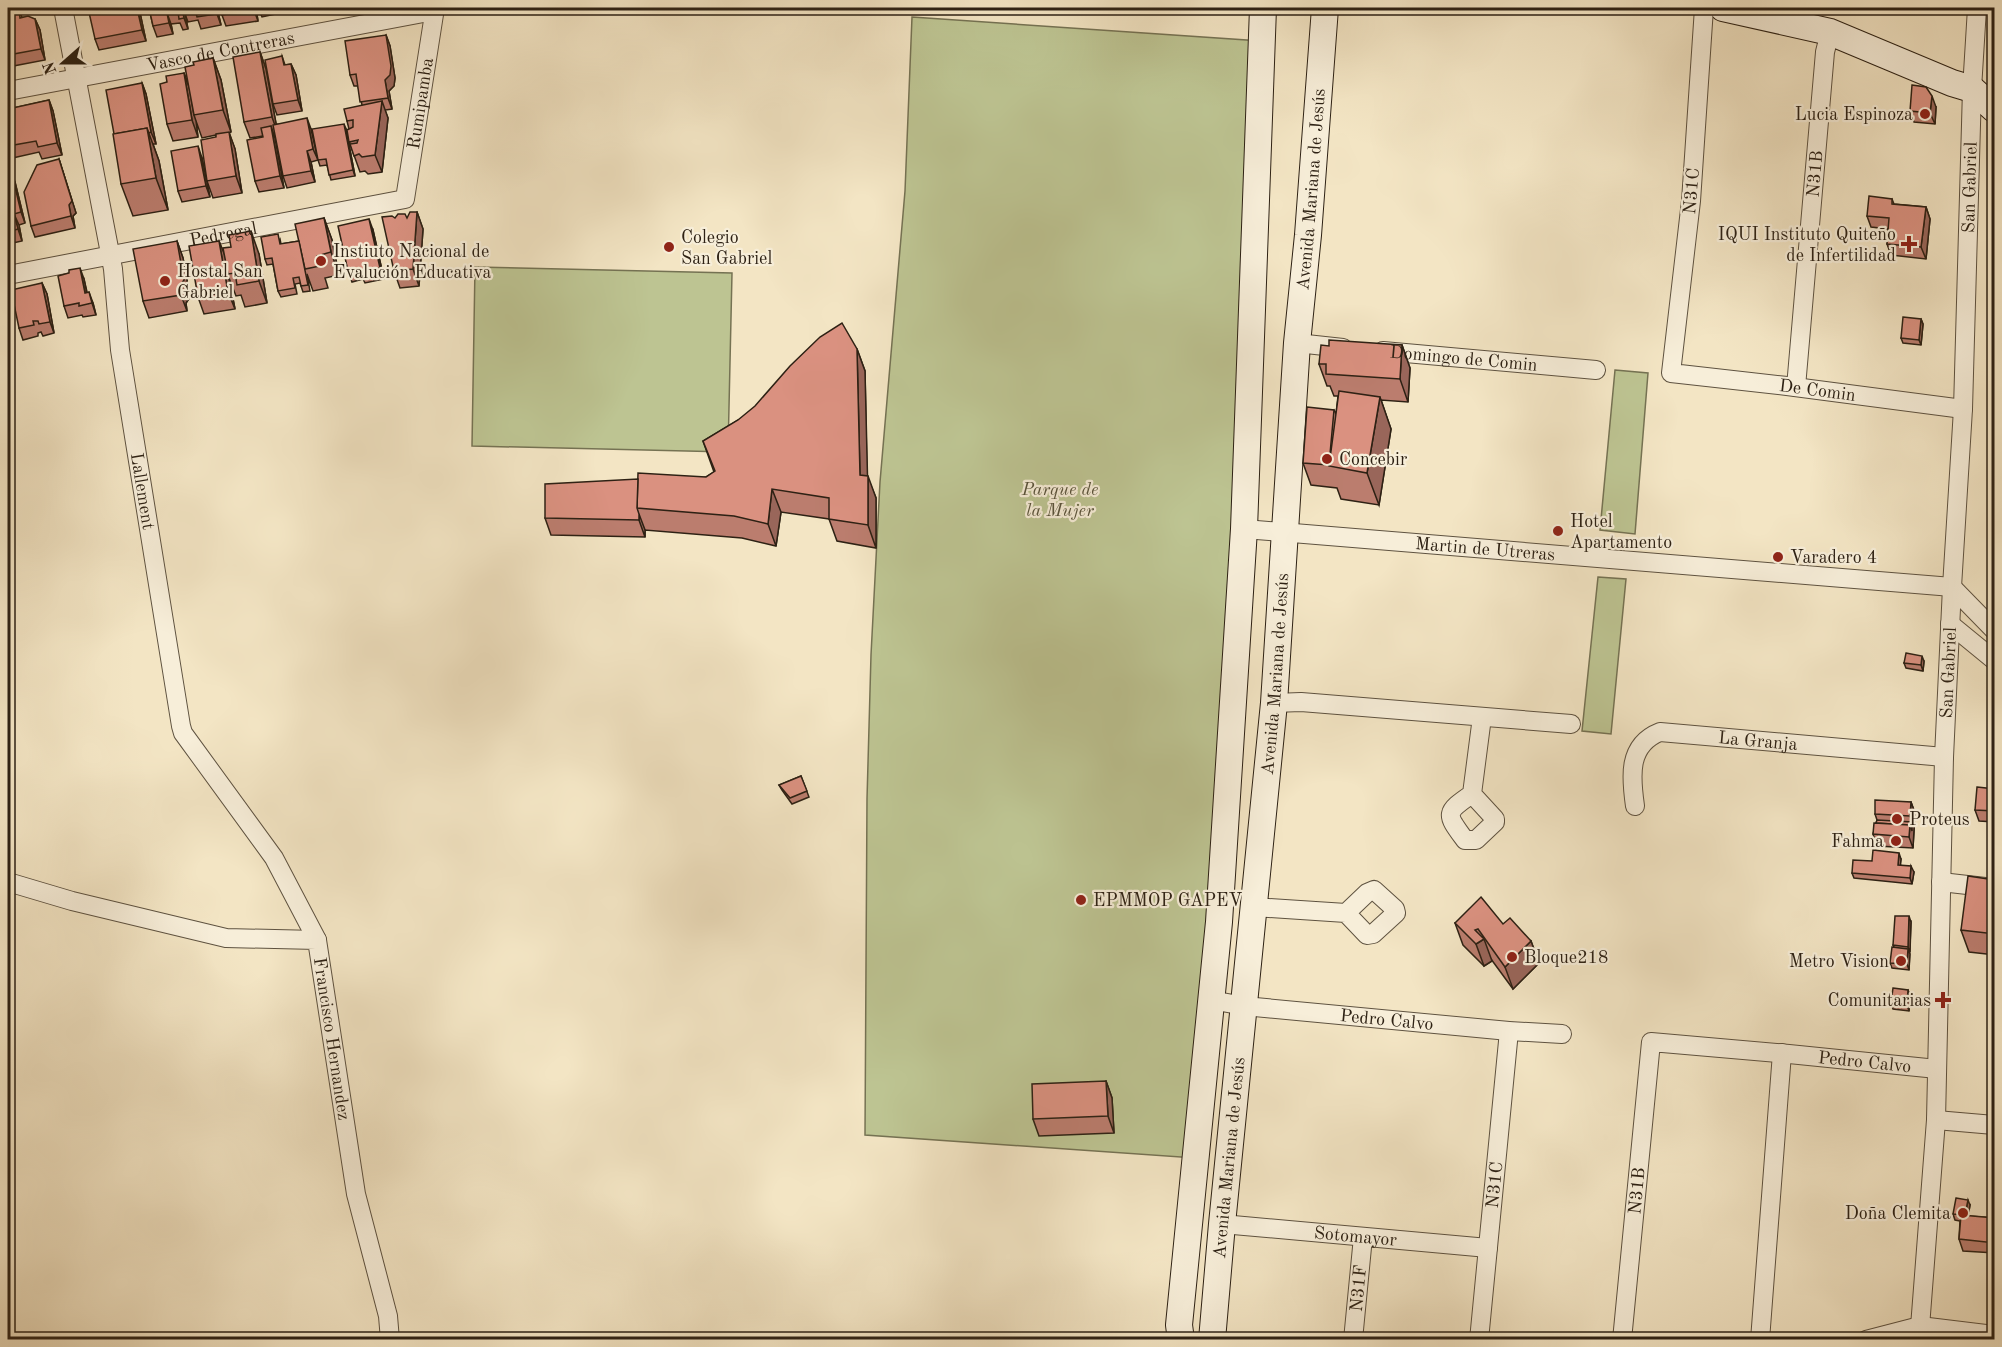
<svg xmlns="http://www.w3.org/2000/svg" width="2002" height="1347" font-family="'Old Standard TT',serif">
<style>
.park{fill:#bdc492;stroke:#757253;stroke-width:1.5}
.lines{fill:none;stroke-linecap:round;stroke-linejoin:round}
.street-casing{stroke:#5e5240;stroke-width:20}
.secondary-casing{stroke:#2d2114;stroke-width:28}
.street{stroke:#f7eed9;stroke-width:18}
.secondary{stroke:#f7eed9;stroke-width:26}
.wall{fill:#bb7d6e;stroke:#2d2114;stroke-width:1.5}
.shaded-wall{fill:#99665a;stroke:#2d2114;stroke-width:1.5}
.building{fill:#da9180;stroke:#2d2114;stroke-width:1.5}
.poi-dot{fill:#8f2418;stroke:#f7eed9;stroke-width:2}
.labels{text-anchor:middle;stroke-width:4.5;stroke-linejoin:round;paint-order:stroke}
.street-label{font-size:18px;fill:#2d2114;stroke:#f7eed9}
.poi-label{font-size:18px;fill:#2d2114;stroke:#f7eed9;text-anchor:start}
.park-label{font-size:18px;font-style:italic;fill:#58523a;stroke:#f7eed9}
</style>
<rect width="100%" height="100%" fill="#f3e5c4"/>
<filter id="stains"><feTurbulence type="fractalNoise" baseFrequency=".00333" numOctaves="4"/><feColorMatrix values="0 0 0 0 .2 0 0 0 0 .09 0 0 0 0 .02 0 0 0 .5 -.17"/></filter>
<radialGradient id="worn" r=".72"><stop offset=".6" stop-color="#630" stop-opacity="0"/><stop offset="1" stop-color="#630" stop-opacity=".3"/></radialGradient>
<!-- park -->
<g class="park">
<path d="M912,17L1261,41L1195,1158L865,1135L867,799L871,655L880,482L905,191Z"/>
<path d="M475,267L732,273L728,452L472,446Z"/>
<path d="M1615,370L1648,373L1635,534L1600,530Z"/>
<path d="M1598,577L1626,579L1611,734L1582,731Z"/>
</g>
<g class="lines">
<defs>
<g id="street">
<path id="s1" d="M63,8L113,269L120,350L181,726L183,733L274,858L317,940"/>
<path id="s2" d="M1704,8L1691,201L1671,373L1787,386L1963,409"/>
<path id="s3" d="M8,91L434,11"/>
<path id="s4" d="M8,275L405,199L435,8"/>
<path d="M1297,343L1343,348"/>
<path id="s5" d="M1383,351L1596,370"/>
<path id="s6" d="M1796,387L1825,52L1830,32"/>
<path id="s7" d="M1244,529L1952,587L1994,630"/>
<path d="M1950,624L1994,660"/>
<path d="M1274,703L1301,702L1571,724"/>
<path d="M1472,794L1495,819V822L1476,840H1465C1446,814 1444,813 1472,794L1482,717"/>
<path id="s8" d="M1635,806C1631,778 1627,745 1660,732L1944,757"/>
<path id="s9" d="M8,882L72,901L226,938L317,940L356,1194L388,1316L390,1340"/>
<path d="M1941,882L1994,888"/>
<path d="M1254,907L1346,913L1367,935L1373,934L1396,913L1395,909L1374,890L1367,893L1346,913"/>
<path id="s10" d="M1211,1000L1244,1006L1509,1031L1562,1034"/>
<path d="M1936,1120L1994,1125"/>
<path id="s11" d="M1222,1224L1488,1248"/>
<path id="s12" d="M1353,1340L1363,1237"/>
<path id="s13" d="M1479,1340L1509,1031"/>
<path id="s14" d="M1622,1340L1651,1042L1789,1054L1937,1069"/>
<path d="M1760,1340L1782,1053"/>
<path d="M1866,1340L1920,1326L1994,1335"/>
<path id="s15" d="M1919,1340L1936,1120L1944,757L1952,587L1963,409L1972,89L1977,8"/>
</g>
<g id="secondary">
<path d="M1723,8L1830,32L1952,83L1972,89L1994,109"/>
<path d="M1181,1340L1179,1325L1219,922L1244,529L1263,8"/>
<path id="s16" d="M1212,1340L1222,1224L1274,703L1297,343L1308,235L1325,8"/>
</g>
</defs>
<!-- street casing -->
<use href="#street" class="street-casing"/>
<!-- secondary casing -->
<use href="#secondary" class="secondary-casing"/>
<!-- street -->
<use href="#street" class="street"/>
<!-- secondary -->
<use href="#secondary" class="secondary"/>
</g>
<!-- wall -->
<g class="wall">
<path d="M8,8H31L28,11L20,13L22,17L35,19L40,30L45,60L8,67Z"/>
<path d="M139,8L146,41L99,50L95,39Z"/>
<path d="M149,8H217L221,25L201,29L198,20L188,22L185,14L188,29L183,30L180,23L171,24L173,34L157,37L153,26Z"/>
<path d="M221,8H256L258,21L226,26L222,15Z"/>
<path d="M258,8H295V10L262,17Z"/>
<path d="M306,8H321L307,10Z"/>
<path d="M658,8H671V10Z"/>
<path d="M386,35L390,46L395,78L394,86L389,91L392,109L385,110L388,118L382,172L368,174L365,171L360,172L350,144L347,130L349,129L347,121L362,105L358,86H354L350,75Z"/>
<path d="M260,52L266,69L276,124L311,129L318,160L311,162L315,182L287,188L283,176L274,134H273L284,188L259,192L255,181L263,136L250,138L244,122Z"/>
<path d="M282,56L285,65L291,64L296,75L302,111L277,115L273,104Z"/>
<path d="M213,58L221,80L231,132L229,133L235,149L242,193L213,198L207,181L216,137V135L202,138L196,121L198,137L173,141L167,124V82L184,73L188,83L194,65Z"/>
<path d="M142,83L146,94L156,144H153L159,161L168,210L133,216L121,184Z"/>
<path d="M49,100L53,111L62,155L42,159L39,152L8,159V109Z"/>
<path d="M1936,107L1935,124L1914,122L1910,111Z"/>
<path d="M346,129L355,176L331,180L327,165L320,166L318,160Z"/>
<path d="M202,158L210,197L182,202L178,191Z"/>
<path d="M59,159L76,213L73,216L75,228L35,237L31,226Z"/>
<path d="M8,171L15,182L25,223L19,225L22,241L8,244Z"/>
<path d="M1892,199L1894,204L1926,207L1930,219L1926,259L1891,255L1887,244L1888,229L1871,227L1867,216Z"/>
<path d="M417,212L423,229L419,286L400,288L394,271L395,218H407Z"/>
<path d="M324,218L332,240L339,275L325,278L328,288L313,291L307,274L310,291L303,292L300,283L295,284L297,294L281,297L278,291L273,264L267,265L265,259L280,239L281,244L299,241Z"/>
<path d="M373,230L384,279L365,283L363,279L352,282L348,271Z"/>
<path d="M177,241L183,258L190,297L186,303L187,311L149,318L143,301Z"/>
<path d="M219,241L224,255L259,254L267,303L245,307L241,295L236,296L229,278L235,309L204,314L198,297Z"/>
<path d="M84,279L87,292L93,303L96,315L83,317L82,315L68,318L64,306Z"/>
<path d="M42,283L47,294L54,333L43,336L41,332L38,333V336L23,340L19,328Z"/>
<path d="M1921,319L1923,324L1921,345L1903,343L1901,338Z"/>
<path d="M1402,345L1410,368L1408,402L1381,400L1391,429L1379,505L1341,499L1337,488L1311,485L1303,463L1334,410L1336,414L1338,396H1334L1330,386H1327L1319,364L1329,346Z"/>
<path d="M857,349L865,371L867,476L876,498V548L837,541L829,519L781,512L776,546L742,538L645,530V537L551,535L545,518L706,477L714,472L703,441Z"/>
<path d="M1924,661L1923,671L1906,668L1904,663Z"/>
<path d="M801,776L809,797L792,804L782,790L779,785Z"/>
<path d="M1995,789V822L1979,821L1975,810Z"/>
<path d="M1911,802L1915,813L1913,848L1877,846L1873,834L1877,820L1875,814Z"/>
<path d="M1901,859L1900,865L1914,872L1912,884L1854,878L1852,873L1872,861Z"/>
<path d="M1995,880V955L1969,952L1961,930Z"/>
<path d="M1911,922L1909,970L1892,968L1890,963L1894,947L1893,945Z"/>
<path d="M1455,923L1503,924L1531,941L1539,963L1513,989L1491,959L1492,961L1484,966L1463,945Z"/>
<path d="M1908,990L1910,996L1909,1011L1893,1009L1891,1003Z"/>
<path d="M1106,1081L1112,1098L1114,1133L1039,1136L1033,1119Z"/>
<path d="M1970,1205L1968,1216L1995,1218V1253L1963,1251L1959,1239L1960,1221L1955,1220L1953,1214Z"/>
</g>
<!-- shaded-wall -->
<g class="shaded-wall">
<path d="M137,8H139L146,41L142,30Z"/>
<path d="M182,8H184L188,29L184,18Z"/>
<path d="M215,8H217L221,25L217,14Z"/>
<path d="M254,8H256L258,21L254,10Z"/>
<path d="M167,13L171,24L173,34L169,23Z"/>
<path d="M35,19L40,30L45,60L41,49Z"/>
<path d="M386,35L390,46L395,78L394,86L389,91L392,109L388,98L385,80Z"/>
<path d="M260,52L266,69L278,134L272,117Z"/>
<path d="M213,58L221,80L231,132L223,110Z"/>
<path d="M291,64L296,75L302,111L298,100Z"/>
<path d="M184,73L190,90L194,115L196,121L198,137L192,120Z"/>
<path d="M142,83L146,94L156,144L151,132Z"/>
<path d="M1932,96L1936,107L1935,124L1930,113Z"/>
<path d="M49,100L53,111L62,155L57,143Z"/>
<path d="M382,101L388,118L382,172L375,155Z"/>
<path d="M307,118L311,129L318,160L313,149Z"/>
<path d="M344,124L346,129L355,176L353,170Z"/>
<path d="M271,126L275,138L284,188L280,176Z"/>
<path d="M147,128L159,161L168,210L156,178Z"/>
<path d="M229,132L235,149L242,193L236,176Z"/>
<path d="M198,146L202,158L210,197L206,186Z"/>
<path d="M307,151L311,162L315,182L311,171Z"/>
<path d="M59,159L76,213L73,216L75,228L71,216Z"/>
<path d="M11,170L15,182L25,223L21,212Z"/>
<path d="M1926,207L1930,219L1926,259L1921,247Z"/>
<path d="M417,212L423,229L419,286L413,269Z"/>
<path d="M14,214L19,225L22,241L18,229Z"/>
<path d="M324,218L332,240L339,275L331,252Z"/>
<path d="M369,219L373,230L384,279L380,268Z"/>
<path d="M251,231L259,254L267,303L259,281Z"/>
<path d="M177,241L183,258L190,297L186,303L187,311L181,295L180,286Z"/>
<path d="M219,241L226,258L228,274L235,309L228,292Z"/>
<path d="M80,268L84,279L89,304L85,293Z"/>
<path d="M42,283L47,294L54,333L50,322Z"/>
<path d="M89,292L93,303L96,315L92,303Z"/>
<path d="M1921,319L1923,324L1921,345L1919,340Z"/>
<path d="M1402,345L1410,368L1408,402L1400,379Z"/>
<path d="M857,349L865,371L868,497L860,475Z"/>
<path d="M1380,397L1391,429L1379,505L1367,473Z"/>
<path d="M868,476L876,498V548L868,525Z"/>
<path d="M772,489L781,512L776,546L768,524Z"/>
<path d="M639,514L645,530V537L639,520Z"/>
<path d="M1922,656L1924,661L1923,671L1921,665Z"/>
<path d="M1911,802L1915,813L1913,848L1909,837L1910,825L1912,822L1910,816Z"/>
<path d="M1899,853L1901,859L1900,871L1898,865Z"/>
<path d="M1911,866L1914,872L1912,884L1910,878Z"/>
<path d="M1909,916L1911,922L1910,952L1908,947Z"/>
<path d="M1484,939L1492,961L1484,966L1476,944Z"/>
<path d="M1531,941L1539,963L1513,989L1505,967Z"/>
<path d="M1908,949L1910,954L1909,970L1907,964Z"/>
<path d="M1908,990L1910,996L1909,1011L1907,1005Z"/>
<path d="M1106,1081L1112,1098L1114,1133L1108,1116Z"/>
<path d="M1968,1200L1970,1205L1967,1222L1965,1216Z"/>
</g>
<!-- building -->
<g class="building">
<path d="M88,8H137L142,30L95,39Z"/>
<path d="M149,8H182L184,18L179,19L178,11L167,13L169,23L153,26Z"/>
<path d="M183,8H215L217,14L197,17L195,9L184,11Z"/>
<path d="M221,8H254V10L222,15Z"/>
<path d="M19,9L20,18L28,16L35,19L41,49L8,55V11Z"/>
<path d="M386,35L391,66L390,75L385,80L388,98L360,102L356,74L350,75L345,41Z"/>
<path d="M260,52L272,117L244,122L233,57Z"/>
<path d="M282,56L284,65L291,64L298,100L273,104L265,60Z"/>
<path d="M213,58L223,110L194,115L185,67L194,65L193,62Z"/>
<path d="M184,73L192,120L167,124L160,84L167,82L166,76Z"/>
<path d="M142,83L151,132L149,133L147,128L114,134L106,90Z"/>
<path d="M1912,85L1926,87L1932,96L1930,113L1910,111Z"/>
<path d="M49,100L57,143L38,147L36,141L8,146V109Z"/>
<path d="M382,101L375,155L362,157L359,154L354,156L350,144L357,143L358,140L349,142L347,130L353,127V120L347,121L344,109Z"/>
<path d="M307,118L313,149L307,151L311,171L283,176L273,125Z"/>
<path d="M344,124L353,170L329,175L326,159L318,160L312,129Z"/>
<path d="M271,126L280,176L255,181L247,140L263,137L261,128Z"/>
<path d="M147,128L156,178L121,184L113,134Z"/>
<path d="M229,132L236,176L207,181L201,140L216,137V134Z"/>
<path d="M198,146L206,186L178,191L171,151Z"/>
<path d="M59,159L72,201L69,205L71,216L31,226L24,192L37,165Z"/>
<path d="M11,170L21,212L14,214L18,229L8,232V171Z"/>
<path d="M1869,196L1892,199V204L1926,207L1921,247L1887,244L1889,218L1867,216Z"/>
<path d="M410,212H417L413,269L394,271L382,217L392,216L395,218L398,214H405L407,218Z"/>
<path d="M324,218L331,252L317,256L320,266L305,269L295,224Z"/>
<path d="M369,219L380,268L360,272V268L348,271L338,226Z"/>
<path d="M251,231L259,281L237,285L235,273L228,274L223,248L231,247L229,235Z"/>
<path d="M278,234L280,244L299,241L308,285L301,286L299,277L293,278L295,288L278,291L272,258L265,259L261,237Z"/>
<path d="M177,241L184,280L180,286L181,295L143,301L133,249Z"/>
<path d="M219,241L228,292L198,297L189,246Z"/>
<path d="M80,268L85,293L89,292L92,303L79,306V303L64,306L58,276L69,273V270Z"/>
<path d="M42,283L50,322L39,324L38,321H33L34,325L19,328L11,290Z"/>
<path d="M1903,317L1921,319L1919,340L1901,338Z"/>
<path d="M842,323L857,349L860,475L868,476V525L829,519V498L772,489L768,524L734,516L637,508L638,473L706,477L715,471L703,441L738,420L755,406L790,366L820,337Z"/>
<path d="M1329,340L1402,345L1400,379L1326,374V364H1319L1321,345L1329,346Z"/>
<path d="M1339,391L1380,397L1367,473L1329,466Z"/>
<path d="M1307,407L1334,410L1329,465L1303,463Z"/>
<path d="M638,479L637,508L639,514V520L545,518V484Z"/>
<path d="M1906,653L1922,656L1921,665L1904,663Z"/>
<path d="M801,776L807,791L790,798L779,785Z"/>
<path d="M1977,787L1995,789V811L1975,810Z"/>
<path d="M1875,800L1911,802L1910,816L1875,814Z"/>
<path d="M1877,820L1912,822V831L1910,825L1876,823Z"/>
<path d="M1874,823L1910,825L1909,837L1873,834Z"/>
<path d="M1873,850L1899,853L1898,865L1911,866L1910,878L1852,873L1853,860L1872,861Z"/>
<path d="M1968,876L1995,880V934L1961,930Z"/>
<path d="M1481,897L1503,924L1510,918L1531,941L1505,967L1478,929L1475,930L1484,939L1476,944L1455,923Z"/>
<path d="M1895,916H1909L1908,947L1893,945Z"/>
<path d="M1892,947L1908,949L1907,964L1890,963Z"/>
<path d="M1893,988L1908,990L1907,1005L1891,1003Z"/>
<path d="M1106,1081L1108,1116L1033,1119L1032,1084Z"/>
<path d="M1956,1198L1968,1200L1965,1215L1953,1214Z"/>
<path d="M1961,1215L1995,1218V1243L1959,1239Z"/>
</g>
<!-- markers -->
<g class="poi-dot">
<circle cx="1925" cy="114" r="6"/>
<path d="M1906 235h6v6h6v6h-6v6h-6v-6h-6v-6h6z"/>
<circle cx="669" cy="247" r="6"/>
<circle cx="321" cy="261" r="6"/>
<circle cx="165" cy="281" r="6"/>
<circle cx="1327" cy="459" r="6"/>
<circle cx="1558" cy="531" r="6"/>
<circle cx="1778" cy="557" r="6"/>
<circle cx="1897" cy="819" r="6"/>
<circle cx="1896" cy="841" r="6"/>
<circle cx="1081" cy="900" r="6"/>
<circle cx="1512" cy="957" r="6"/>
<circle cx="1901" cy="961" r="6"/>
<path d="M1940 991h6v6h6v6h-6v6h-6v-6h-6v-6h6z"/>
<circle cx="1963" cy="1213" r="6"/>
</g>
<g class="labels">
<!-- street labels -->
<g class="street-label">
<text dy="6" stroke="none"><textPath href="#s3" startOffset="216">Vasco de Contreras</textPath></text>
<text dy="6" stroke="none"><textPath href="#s4" startOffset="501">Rumipamba</textPath></text>
<text dy="6" stroke="none"><textPath href="#s6" startOffset="214">N31B</textPath></text>
<text dy="6" stroke="none"><textPath href="#s15" startOffset="1154">San Gabriel</textPath></text>
<text dy="6" stroke="none"><textPath href="#s16" startOffset="1155">Avenida Mariana de Jesús</textPath></text>
<text transform="translate(1691 191) rotate(-85)" y="6">N31C</text>
<text dy="6" stroke="none"><textPath href="#s4" startOffset="219">Pedregal</textPath></text>
<text dy="6" stroke="none"><textPath href="#s5" startOffset="81">Domingo de Comin</textPath></text>
<text dy="6" stroke="none"><textPath href="#s2" startOffset="514">De Comin</textPath></text>
<text dy="6" stroke="none"><textPath href="#s1" startOffset="490">Lallement</textPath></text>
<text dy="6" stroke="none"><textPath href="#s7" startOffset="242">Martin de Utreras</textPath></text>
<text dy="6" stroke="none"><textPath href="#s16" startOffset="669">Avenida Mariana de Jesús</textPath></text>
<text dy="6" stroke="none"><textPath href="#s15" startOffset="668">San Gabriel</textPath></text>
<text dy="6" stroke="none"><textPath href="#s8" startOffset="184">La Granja</textPath></text>
<text dy="6" stroke="none"><textPath href="#s10" startOffset="177">Pedro Calvo</textPath></text>
<text dy="6" stroke="none"><textPath href="#s9" startOffset="416">Francisco Hernandez</textPath></text>
<text dy="6" stroke="none"><textPath href="#s14" startOffset="514">Pedro Calvo</textPath></text>
<text dy="6" stroke="none"><textPath href="#s16" startOffset="183">Avenida Mariana de Jesús</textPath></text>
<text dy="6" stroke="none"><textPath href="#s13" startOffset="156">N31C</textPath></text>
<text dy="6" stroke="none"><textPath href="#s14" startOffset="150">N31B</textPath></text>
<text dy="6" stroke="none"><textPath href="#s11" startOffset="134">Sotomayor</textPath></text>
<text dy="6" stroke="none"><textPath href="#s12" startOffset="52">N31F</textPath></text>
</g>
<!-- poi labels -->
<g class="poi-label">
<text x="1913" y="120" text-anchor="end">Lucia Espinoza</text>
<text x="1896" y="240" text-anchor="end">IQUI Instituto Quiteño<tspan x="1896" dy="21">de Infertilidad</tspan></text>
<text x="681" y="243">Colegio<tspan x="681" dy="21">San Gabriel</tspan></text>
<text x="333" y="257">Instiuto Nacional de<tspan x="333" dy="21">Evalución Educativa</tspan></text>
<text x="177" y="277">Hostal San<tspan x="177" dy="21">Gabriel</tspan></text>
<text x="1339" y="465">Concebir</text>
<text x="1570" y="527">Hotel<tspan x="1570" dy="21">Apartamento</tspan></text>
<text x="1790" y="563">Varadero 4</text>
<text x="1909" y="825">Proteus</text>
<text x="1884" y="847" text-anchor="end">Fahma</text>
<text x="1093" y="906">EPMMOP GAPEV</text>
<text x="1524" y="963">Bloque218</text>
<text x="1889" y="967" text-anchor="end">Metro Vision</text>
<text x="1931" y="1006" text-anchor="end">Comunitarias</text>
<text x="1951" y="1219" text-anchor="end">Doña Clemita</text>
</g>
<!-- park labels -->
<g class="park-label">
<text x="1060" y="495">Parque de<tspan x="1060" dy="21">la Mujer</tspan></text>
</g>
</g>
<!-- margin -->
<rect width="2002" height="1347" fill="none" stroke="#f3e5c4" stroke-width="30"/>
<rect x="9" y="9" width="1984" height="1329" fill="none" stroke="#2d2114" stroke-width="3"/>
<rect x="15" y="15" width="1972" height="1317" fill="none" stroke="#2d2114" stroke-width="1.5"/>
<!-- north arrow -->
<g transform="translate(63 63) rotate(249)" stroke="#f7eed9" stroke-width="4.5" paint-order="stroke">
<path d="M0-4.5L10 22L0 15L-10 22Z" fill="#2d2114"/>
<text y="-9" font-size="16" font-weight="bold" text-anchor="middle" fill="#2d2114">N</text>
</g>
<rect width="100%" height="100%" filter="url(#stains)"/>
<rect width="100%" height="100%" fill="url(#worn)"/>
</svg>
